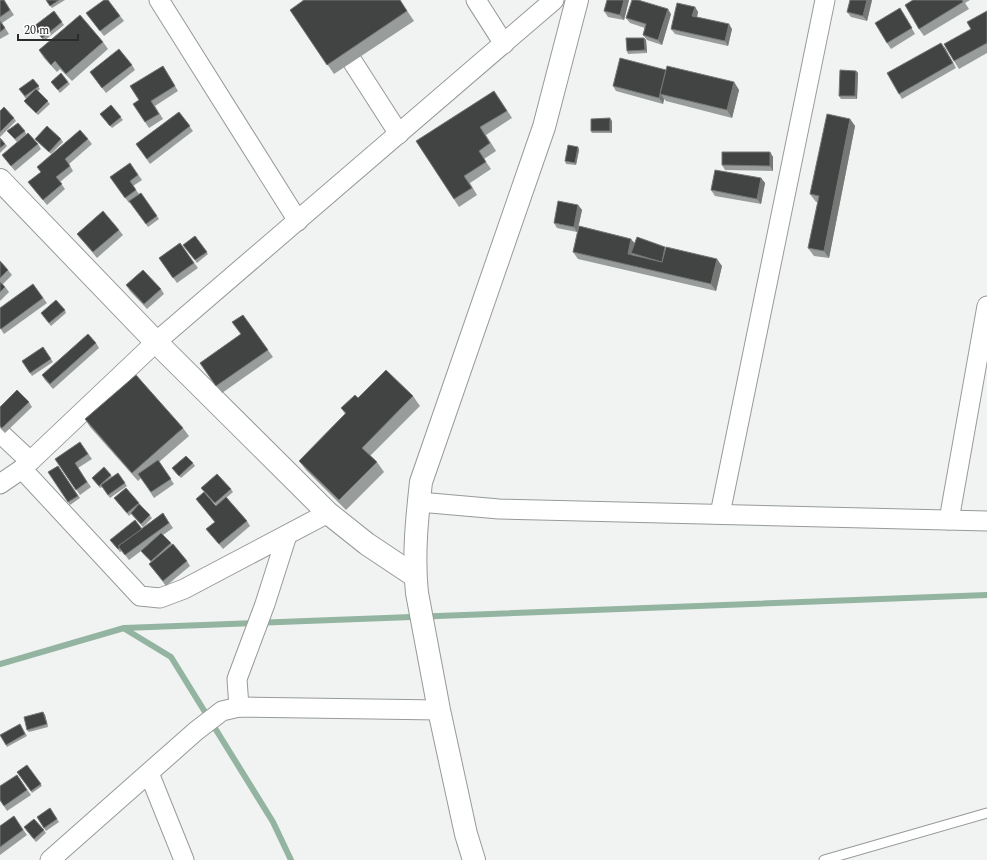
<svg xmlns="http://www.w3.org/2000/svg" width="987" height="860" font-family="Spectral,serif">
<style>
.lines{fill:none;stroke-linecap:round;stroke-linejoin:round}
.stream{stroke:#93b4a0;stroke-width:6}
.lane-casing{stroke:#969a98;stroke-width:11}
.street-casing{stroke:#969a98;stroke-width:21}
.secondary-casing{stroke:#969a98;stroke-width:24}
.lane{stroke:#fff;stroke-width:9}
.street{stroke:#fff;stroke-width:19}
.secondary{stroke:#fff;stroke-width:22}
.wall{fill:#989c9a}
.shaded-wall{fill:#767876}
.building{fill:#414442;stroke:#767876}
</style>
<rect width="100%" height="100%" fill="#f0f3f1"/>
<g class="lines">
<!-- stream -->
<g class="stream">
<path d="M125,629L171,657L273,822L291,860"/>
<path d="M0,664L124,628L987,595"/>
</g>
<defs>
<path id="lane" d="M824,860L987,813"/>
<g id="street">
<path d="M159,0L298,221"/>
<path d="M313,0L399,134"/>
<path d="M476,0L504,44"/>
<path d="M0,433L30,461"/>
<path d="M22,469L140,596L160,598L184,589L328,513"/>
<path d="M0,484L22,469L156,342L554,0"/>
<path d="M419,502L499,509L987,521"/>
<path d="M720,514L825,0"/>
<path d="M949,520L987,306"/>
<path d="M239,707L237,679L265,604L287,535"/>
<path d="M149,773L184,860"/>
<path d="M50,860L196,731L222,711L239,707L439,710"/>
</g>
<g id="secondary">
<path d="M0,180L156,342L328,513L367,544L415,576"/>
<path d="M474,860L466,834L439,710L417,593C413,556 417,518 421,482L544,127L577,0"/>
</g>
</defs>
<!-- lane casing -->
<use href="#lane" class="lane-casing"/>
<!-- street casing -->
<use href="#street" class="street-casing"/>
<!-- secondary casing -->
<use href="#secondary" class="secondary-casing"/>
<!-- lane -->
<use href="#lane" class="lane"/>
<!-- street -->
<use href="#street" class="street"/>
<!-- secondary -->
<use href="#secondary" class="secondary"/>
</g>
<!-- wall -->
<g class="wall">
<path d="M0,0H4L14,15L2,23L9,34L0,39Z"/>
<path d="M46,0H65L52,8Z"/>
<path d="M108,0L124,21L104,36L90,18Z"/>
<path d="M400,0L414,21L334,74L290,10Z"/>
<path d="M629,0L624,20L608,17L604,11Z"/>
<path d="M872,0L867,21L851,17L847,12Z"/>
<path d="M913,0H970L965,3L969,9L924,36L919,29Z"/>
<path d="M695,7L698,12L697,17L732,29L728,46L675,34L671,29Z"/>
<path d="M54,11L64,25L44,41L33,27Z"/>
<path d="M987,11V53L959,69L954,61L971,29Z"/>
<path d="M903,13L915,34L891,49L887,43Z"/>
<path d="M671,14L662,45L647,40L643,35L645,28L630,23L626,18Z"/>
<path d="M644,38L646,40L647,53L628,54L627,51Z"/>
<path d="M103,42L108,49L72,81L60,69L57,72L44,58L39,50Z"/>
<path d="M945,48L956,68L902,99L899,94Z"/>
<path d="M132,65L135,70L106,93L90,72Z"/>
<path d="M163,66L178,91L155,106L163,119L149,128L145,122L139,100Z"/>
<path d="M666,70L734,82L739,90L732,118L666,101L664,99L663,104L616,91L613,86Z"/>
<path d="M856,71L858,73L857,99H841L839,96Z"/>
<path d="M33,79L40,89L38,91L50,104L38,115L26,104L24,101L26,99L19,89Z"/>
<path d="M51,82H68L70,84L60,93Z"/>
<path d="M499,98L512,118L486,135L496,151L484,159L491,169L470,183L477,195L459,207L416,141Z"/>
<path d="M111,105L123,120L112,128L100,114Z"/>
<path d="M0,111L14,118L16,121L0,137Z"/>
<path d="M179,112L193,131L150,164L136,144Z"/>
<path d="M850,119L855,126L829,258L814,256L808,248L818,202H816L810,194Z"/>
<path d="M612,121V133H592L591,131Z"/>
<path d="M7,131H25L26,134L17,142Z"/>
<path d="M0,138L7,146L0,153Z"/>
<path d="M35,139H61L63,142L51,154L37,141Z"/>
<path d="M88,139L92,144L69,164L73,171L60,182L65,189L47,205L28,182L41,172L37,167Z"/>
<path d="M38,144L41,149L15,171L2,155Z"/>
<path d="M578,147L579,150L576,165L566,164L565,161Z"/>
<path d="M770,152L773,157V171L725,170L722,165Z"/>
<path d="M130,163L142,180L133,186L139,194L141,193L159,219L148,227L130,202L129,203L110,177Z"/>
<path d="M761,178L765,183L761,204L715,196L711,190Z"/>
<path d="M578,205L582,210L578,229L635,243L665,247L722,266L716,291L578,259L573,252L577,232L557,228L554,223Z"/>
<path d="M119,230L123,235L97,258L81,239L77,234Z"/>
<path d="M195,236L208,254L197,263L183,245Z"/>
<path d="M180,243L198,268L177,283L159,258Z"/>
<path d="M0,261L8,270L12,275L3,284L9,292L0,301Z"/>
<path d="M33,284L47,303L4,334L0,328Z"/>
<path d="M126,285L161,289L164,294L147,309L130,291Z"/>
<path d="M65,310L66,313L51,326L43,316Z"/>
<path d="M243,315L273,357L222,393L200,363L241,334Z"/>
<path d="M96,343L99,348L53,389L45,380L42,375Z"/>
<path d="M43,347L53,362L32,376L22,361Z"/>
<path d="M413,396L420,406L370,456L377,462L384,472L346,510L306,470L299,461L345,414L341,408L358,398Z"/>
<path d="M29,402L32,407L5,433L0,428V407Z"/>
<path d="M85,419L183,428L189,436L159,462L174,484L154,498L141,478L138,481L90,427Z"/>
<path d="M80,442L92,459L78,468L91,487L80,495L55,459Z"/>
<path d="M193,463L195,466L181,478L172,468Z"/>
<path d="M58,466L80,498L70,505L48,472Z"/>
<path d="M118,473L127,486L110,498L102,487L100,488L92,478L111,475L112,477Z"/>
<path d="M201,488L231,489L233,492L226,498L247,521L250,526L223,549L206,529L215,522L196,499L216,506V505Z"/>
<path d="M114,498L139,503L152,518L143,527L131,514L129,516Z"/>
<path d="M163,513L173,528L163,535L171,543L187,561L190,566L166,586L149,564L151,562L143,554L141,551L129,560L122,551L120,552L110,540L142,529Z"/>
<path d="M43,712L45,715L48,727L29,732L27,730Z"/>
<path d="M20,724L27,736L7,747L6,745Z"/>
<path d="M27,765L42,786L32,793L17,772Z"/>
<path d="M17,775L31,795L7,811L0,800Z"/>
<path d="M50,808L59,822L46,831L37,817Z"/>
<path d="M14,816L27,835L0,855V826Z"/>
<path d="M26,830H44L46,833L36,842Z"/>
</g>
<!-- shaded-wall -->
<g class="shaded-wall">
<path d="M624,0H629L624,20L620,15Z"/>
<path d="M867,0H872L867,21L863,16Z"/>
<path d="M695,7L698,12L696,21L692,16Z"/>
<path d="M668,9L671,14L662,45L658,40Z"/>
<path d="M729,24L732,29L728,46L725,41Z"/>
<path d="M644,38L646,40L647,53L645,50Z"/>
<path d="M941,43L945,48L956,68Z"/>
<path d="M856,71L858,73L857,99L855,96Z"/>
<path d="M734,82L739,90L732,118L727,110Z"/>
<path d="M661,94L664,99L663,104L659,98Z"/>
<path d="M610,118L612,121V133L610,131Z"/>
<path d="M850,119L855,126L829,258L824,251Z"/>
<path d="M578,147L579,150L576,165L575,163Z"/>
<path d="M770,152L773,157V171L770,166Z"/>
<path d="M761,178L765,183L761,204L757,199Z"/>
<path d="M578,205L582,210L577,232L574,227Z"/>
<path d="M631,239L637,246L631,253L634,256L628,254Z"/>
<path d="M717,259L722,266L716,291L711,284Z"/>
<path d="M43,712L45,715L48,727Z"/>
</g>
<!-- building -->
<g class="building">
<path d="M0,0H4L10,10L0,17Z"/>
<path d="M46,0H59L50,6Z"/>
<path d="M104,0H108L120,16L100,31L86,13Z"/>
<path d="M304,0H400L407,11L327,65L290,10Z"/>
<path d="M607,0H624L620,15L604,11Z"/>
<path d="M632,0H638L668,9L658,40L643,35L646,24L626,18Z"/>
<path d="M850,0H867L863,16L847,12Z"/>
<path d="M913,0H962L963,2L919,29L905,5Z"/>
<path d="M677,3L695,7L692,16L729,24L725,41L671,29Z"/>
<path d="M900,8L912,28L887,43L875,23Z"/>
<path d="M54,11L62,22L42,38L33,27Z"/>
<path d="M987,11V43L954,61L944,44L971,29L967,22Z"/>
<path d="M80,15L103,42L66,74L55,61L51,65L39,50Z"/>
<path d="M0,21L5,28L0,32Z"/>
<path d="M626,38H644L645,50L627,51Z"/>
<path d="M941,43L953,63L899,94L887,73Z"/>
<path d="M119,49L132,65L102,88L90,72Z"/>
<path d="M620,58L666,70L659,98L613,86Z"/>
<path d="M163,66L175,86L151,101L159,114L145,122L133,104L139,100L130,86Z"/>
<path d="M667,66L734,82L727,110L660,94Z"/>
<path d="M840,70L856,71L855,96H839Z"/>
<path d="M61,73L68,82L58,90L51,82Z"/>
<path d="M33,79L39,86L25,96L19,89Z"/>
<path d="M36,89L48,101L36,113L24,101Z"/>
<path d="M494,91L507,111L480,127L490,143L479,151L486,162L464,176L472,188L454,199L416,141Z"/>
<path d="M111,105L121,117L110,126L100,114Z"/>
<path d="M4,107L14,118L0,132V111Z"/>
<path d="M179,112L190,126L147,159L136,144Z"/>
<path d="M827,114L850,119L824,251L808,248L819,196L810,194Z"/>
<path d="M610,118V131H591V119Z"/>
<path d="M18,123L25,131L15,139L7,131Z"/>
<path d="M47,126L61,139L49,152L35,139Z"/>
<path d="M80,130L88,139L65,159L70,166L56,177L62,184L43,200L28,182L41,172L37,167Z"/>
<path d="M28,133L38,144L11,166L2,155Z"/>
<path d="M0,138L5,144L0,148Z"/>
<path d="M568,145L578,147L575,163L565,161Z"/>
<path d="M722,152H770V166L722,165Z"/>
<path d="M130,163L138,175L130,181L136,190L125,198L110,177Z"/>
<path d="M715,170L761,178L757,199L711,190Z"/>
<path d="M141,193L157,216L146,224L129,201Z"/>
<path d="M558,201L578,205L574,227L554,223Z"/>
<path d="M103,211L119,230L93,252L77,234Z"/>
<path d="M579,226L631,239L628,254L662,262L666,247L717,259L711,284L573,252Z"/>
<path d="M195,236L207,252L195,260L183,245Z"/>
<path d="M637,237L665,247L662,262L648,258L631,253Z"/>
<path d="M180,243L194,263L173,278L159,258Z"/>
<path d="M0,261L8,270L0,278Z"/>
<path d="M143,270L161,289L144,304L126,285Z"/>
<path d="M0,282L5,287L0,292Z"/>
<path d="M33,284L43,298L1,329L0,328V308Z"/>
<path d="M56,300L65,310L49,323L41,313Z"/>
<path d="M243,315L268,350L216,386L200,363L241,334L232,322Z"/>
<path d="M88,334L96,343L50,384L42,375Z"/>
<path d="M43,347L51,359L30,373L22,361Z"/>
<path d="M386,370L413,396L362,448L377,462L339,500L299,461L346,413L341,408L355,395L358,398Z"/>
<path d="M136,375L183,428L132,473L85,419Z"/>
<path d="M17,390L29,402L2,428L0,426V407Z"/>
<path d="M80,442L88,454L75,463L87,482L76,490L55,459Z"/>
<path d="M186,456L193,463L179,476L172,468Z"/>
<path d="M158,460L171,479L151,492L138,474Z"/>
<path d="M58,466L78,496L68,502L48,472Z"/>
<path d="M104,467L111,475L99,486L92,478Z"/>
<path d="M118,473L125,483L108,495L101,485Z"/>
<path d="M217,474L231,489L215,503L201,488Z"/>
<path d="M126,488L139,503L127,513L114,498Z"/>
<path d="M204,492L216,506L226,497L247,521L219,544L206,529L215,522L196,499Z"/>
<path d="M139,504L150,515L141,524L131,513Z"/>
<path d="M163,513L169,523L125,555L118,546Z"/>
<path d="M135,520L142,529L118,546L120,548L118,549L110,540Z"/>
<path d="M161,533L171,543L151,561L141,551Z"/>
<path d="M173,544L187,561L163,581L149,564Z"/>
<path d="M43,712L47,724L27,730L24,717Z"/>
<path d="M20,724L25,734L6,745L0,735Z"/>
<path d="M27,765L41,784L31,791L17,772Z"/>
<path d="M17,775L27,790L4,806L0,800V786Z"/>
<path d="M50,808L57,819L44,828L37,817Z"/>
<path d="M14,816L23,830L0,847V826Z"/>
<path d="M34,819L44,830L34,839L24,827Z"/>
</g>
<!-- scale -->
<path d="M18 34v6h60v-6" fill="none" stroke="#2b2c2b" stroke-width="2"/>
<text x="24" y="34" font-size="12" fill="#2b2c2b" stroke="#ffffff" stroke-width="3" paint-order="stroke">20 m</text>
</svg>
